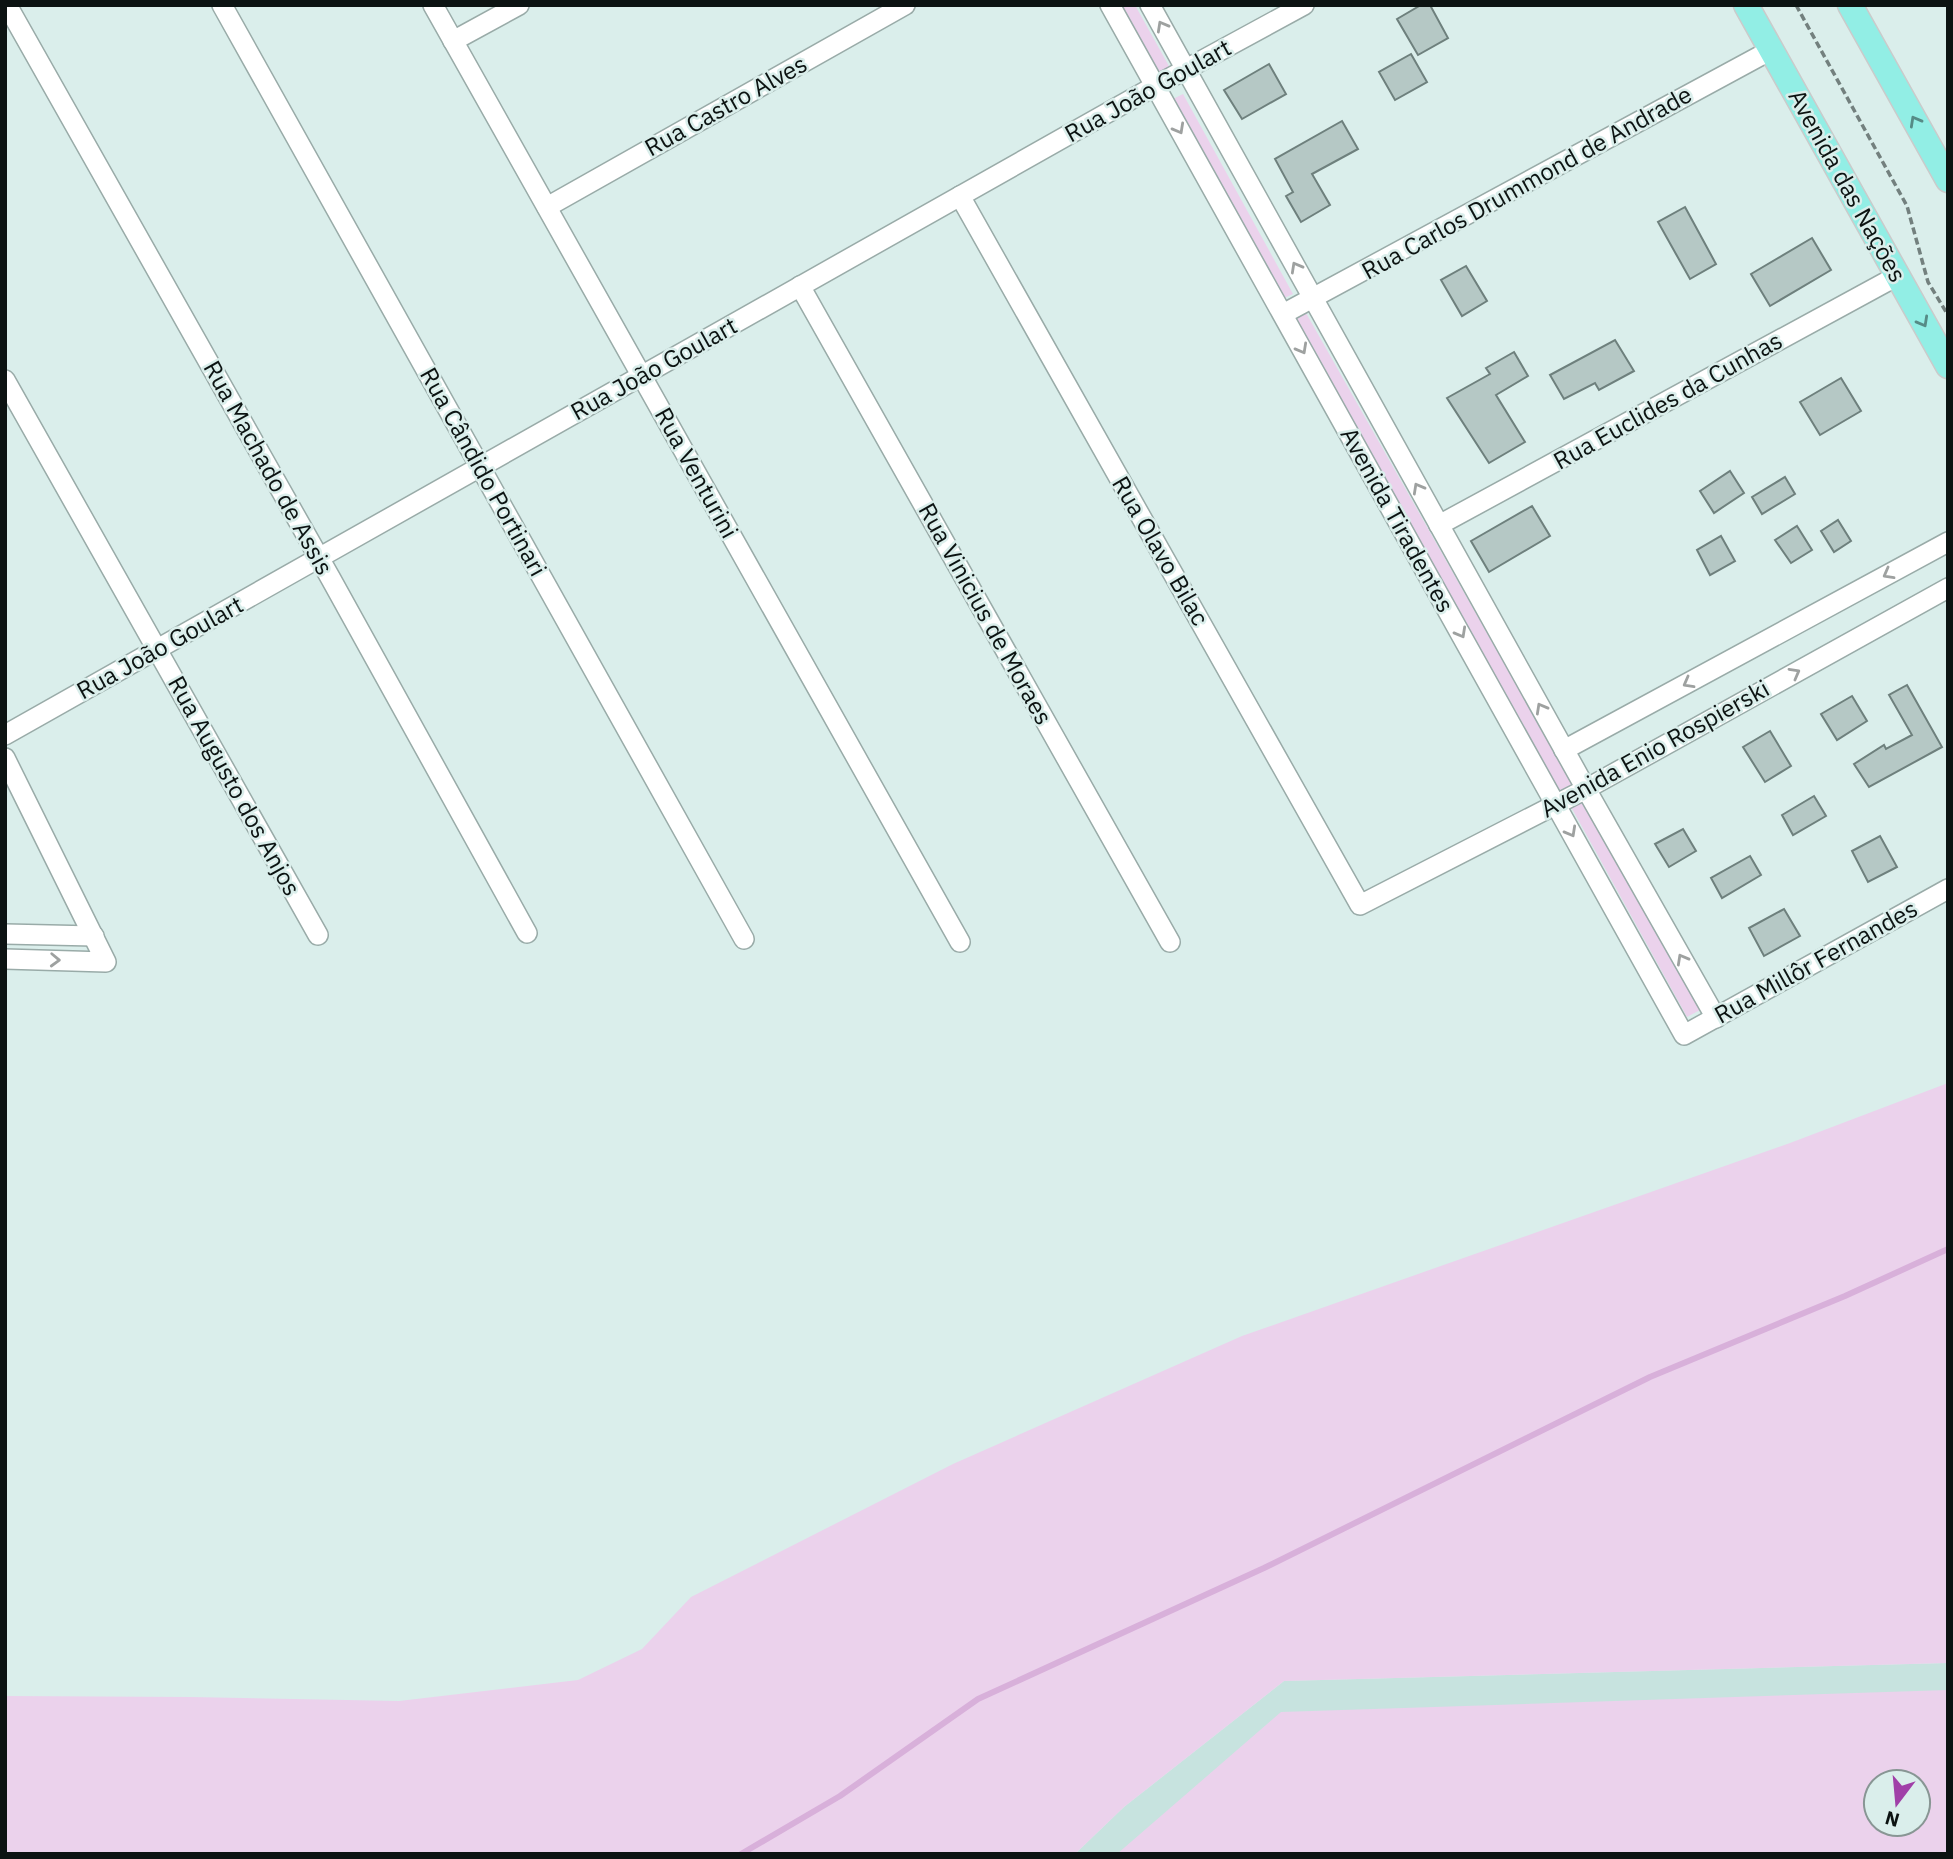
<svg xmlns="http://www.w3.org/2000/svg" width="1953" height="1859" font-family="'IBM Plex Sans',sans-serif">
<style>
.built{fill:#c7e3df;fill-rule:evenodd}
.green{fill:#ebd2ec;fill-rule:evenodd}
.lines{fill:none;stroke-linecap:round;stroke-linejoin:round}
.stream{stroke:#d8b0da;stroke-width:6}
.building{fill:#b5c8c5;stroke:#6e807d;stroke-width:2}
.minor-casing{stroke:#99aba8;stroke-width:22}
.major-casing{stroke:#cacbcb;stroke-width:27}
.path{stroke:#73807e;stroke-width:3.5;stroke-dasharray:7 3.5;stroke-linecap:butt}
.minor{stroke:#fff;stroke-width:19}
.major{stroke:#92eee5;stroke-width:24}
.oneway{stroke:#9ea1a0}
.oneway2{stroke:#568b86}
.labels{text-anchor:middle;stroke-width:5;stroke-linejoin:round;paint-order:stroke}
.street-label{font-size:24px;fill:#0c1312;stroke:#daeeeb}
</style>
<rect width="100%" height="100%" fill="#daeeeb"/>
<!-- built -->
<path class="built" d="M1948,1663V1854H1075L1124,1807L1284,1681ZM1876,1782H1918V1824H1876Z"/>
<!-- green -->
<g class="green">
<path d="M1116,5H1135L1170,68L1155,76Z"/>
<path d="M1183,94L1293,294L1280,300L1169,101Z"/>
<path d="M1306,313L1573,785L1559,793L1292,321Z"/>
<path d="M1582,800L1700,1010L1687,1017L1570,805Z"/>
<path d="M1948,1083V1663L1284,1681L1124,1807L1075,1854H5V1696L190,1697L399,1701L578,1680L642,1649L691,1597L953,1464L1242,1336L1790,1143Z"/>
<path d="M1948,1690V1854H1117L1281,1712ZM1918,1782V1824H1876V1782Z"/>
</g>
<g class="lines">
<!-- stream -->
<path class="stream" d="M741,1854L840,1796L978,1699L1264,1568L1650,1377L1845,1296L1948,1249"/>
</g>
<!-- building -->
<g class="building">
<path d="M1421,5H1430L1448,38L1418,55L1397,19Z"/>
<path d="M1411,54L1427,82L1395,100L1379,72Z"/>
<path d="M1269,64L1286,94L1242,119L1224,90Z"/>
<path d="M1342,121L1358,149L1312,174L1330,205L1301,222L1286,196L1293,192L1275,159Z"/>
<path d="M1685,207L1716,264L1690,279L1658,222Z"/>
<path d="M1812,238L1831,270L1770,306L1751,274Z"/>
<path d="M1466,266L1487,301L1462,316L1441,280Z"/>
<path d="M1615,340L1634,371L1599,390L1595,383L1564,399L1550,375Z"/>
<path d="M1514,352L1528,376L1496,395L1525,442L1489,463L1447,398L1490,374L1486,368Z"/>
<path d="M1841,378L1861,411L1820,435L1800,402Z"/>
<path d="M1730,471L1744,493L1714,513L1700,491Z"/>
<path d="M1785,477L1795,494L1762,514L1752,497Z"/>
<path d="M1532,506L1550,536L1489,572L1471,541Z"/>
<path d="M1838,520L1851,541L1834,552L1821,531Z"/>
<path d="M1797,526L1812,550L1791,563L1775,540Z"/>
<path d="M1721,536L1735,561L1710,575L1697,550Z"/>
<path d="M1907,685L1942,747L1869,787L1854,764L1884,745L1886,749L1912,735L1889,695Z"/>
<path d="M1852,696L1867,721L1837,740L1821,714Z"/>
<path d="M1770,731L1791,766L1765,782L1743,747Z"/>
<path d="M1814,796L1826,816L1793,835L1782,815Z"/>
<path d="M1683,829L1696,851L1669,867L1655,844Z"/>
<path d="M1880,836L1897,867L1868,882L1852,851Z"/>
<path d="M1750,856L1761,875L1722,898L1711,878Z"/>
<path d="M1784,909L1800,936L1764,956L1749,928Z"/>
</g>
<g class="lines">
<defs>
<g id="minor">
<path d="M7,5L331,579L527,933"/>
<path d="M222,5L744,939"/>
<path d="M433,5L960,942"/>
<path d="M1110,5L1684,1035L1948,889"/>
<path d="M1150,5L1586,789L1716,1018"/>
<path d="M453,41L519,5"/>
<path d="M960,196L1360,905L1586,789L1948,588"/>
<path d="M547,207L905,5"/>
<path d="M800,286L1170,942"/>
<path d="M1283,314L1771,50"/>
<path d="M5,380L318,935"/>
<path d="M1439,525L1897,276"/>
<path d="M5,735L1155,86L1304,5"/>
<path d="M1564,750L1948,542"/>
<path d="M5,758L106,962L5,959"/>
<path d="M5,934L94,936"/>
</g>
<g id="major">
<path d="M1746,5L1948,366"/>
<path d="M1850,5L1948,180"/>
</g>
</defs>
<!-- minor casing -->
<use href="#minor" class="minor-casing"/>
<!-- major casing -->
<use href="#major" class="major-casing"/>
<!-- path -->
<path class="path" d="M1796,5L1907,206L1928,282L1948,315"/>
<!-- minor -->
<use href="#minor" class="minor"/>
<!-- major -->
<use href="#major" class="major"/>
</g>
<!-- one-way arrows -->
<defs><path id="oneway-chevron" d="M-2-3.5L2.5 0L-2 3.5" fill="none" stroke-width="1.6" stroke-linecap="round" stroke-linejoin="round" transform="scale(1.75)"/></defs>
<g class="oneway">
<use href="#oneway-chevron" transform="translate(1162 26) rotate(-119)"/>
<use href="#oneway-chevron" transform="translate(1179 129) rotate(61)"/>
<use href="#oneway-chevron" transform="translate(1296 267) rotate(-119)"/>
<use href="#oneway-chevron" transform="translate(1302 349) rotate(61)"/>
<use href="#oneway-chevron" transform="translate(1418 488) rotate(-119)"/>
<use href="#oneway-chevron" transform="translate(1888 574) rotate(151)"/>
<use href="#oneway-chevron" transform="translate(1461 633) rotate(61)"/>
<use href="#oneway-chevron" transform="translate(1795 673) rotate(-29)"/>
<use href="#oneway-chevron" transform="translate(1688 683) rotate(151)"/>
<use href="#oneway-chevron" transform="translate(1541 708) rotate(-119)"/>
<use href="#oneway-chevron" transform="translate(1571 832) rotate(61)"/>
<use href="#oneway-chevron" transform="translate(1682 959) rotate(-119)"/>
<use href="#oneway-chevron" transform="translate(55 960) rotate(2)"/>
</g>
<g class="oneway2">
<use href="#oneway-chevron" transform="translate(1915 121) rotate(-119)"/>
<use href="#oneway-chevron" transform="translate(1923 322) rotate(61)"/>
</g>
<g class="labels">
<!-- street labels -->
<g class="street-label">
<text transform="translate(1148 91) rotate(-29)" y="8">Rua João Goulart</text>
<text transform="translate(726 106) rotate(-29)" y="8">Rua Castro Alves</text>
<text transform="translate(1527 183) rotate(-29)" y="8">Rua Carlos Drummond de Andrade</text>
<text transform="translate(1847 186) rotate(61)" y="8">Avenida das Nações</text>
<text transform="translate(654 369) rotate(-29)" y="8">Rua João Goulart</text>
<text transform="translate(1668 401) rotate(-29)" y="8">Rua Euclides da Cunhas</text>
<text transform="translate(268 468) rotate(61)" y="8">Rua Machado de Assis</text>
<text transform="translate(483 472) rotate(61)" y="8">Rua Cândido Portinari</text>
<text transform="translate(696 473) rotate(61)" y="8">Rua Venturini</text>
<text transform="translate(1397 520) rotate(61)" y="8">Avenida Tiradentes</text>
<text transform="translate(1160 551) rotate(60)" y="8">Rua Olavo Bilac</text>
<text transform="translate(985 614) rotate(61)" y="8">Rua Vinicius de Moraes</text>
<text transform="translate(160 648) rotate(-29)" y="8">Rua João Goulart</text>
<text transform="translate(1655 749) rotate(-29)" y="8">Avenida Enio Rospierski</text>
<text transform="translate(234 786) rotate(61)" y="8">Rua Augusto dos Anjos</text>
<text transform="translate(1816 962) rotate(-29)" y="8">Rua Millôr Fernandes</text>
</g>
</g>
<!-- border -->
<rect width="1953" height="1859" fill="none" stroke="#0c1312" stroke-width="14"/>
<!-- north arrow -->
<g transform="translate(1897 1803) rotate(196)"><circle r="33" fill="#daeeeb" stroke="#889694" stroke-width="2"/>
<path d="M0-5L12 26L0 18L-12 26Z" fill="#a040a8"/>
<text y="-10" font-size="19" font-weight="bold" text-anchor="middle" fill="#0c1312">N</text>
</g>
</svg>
